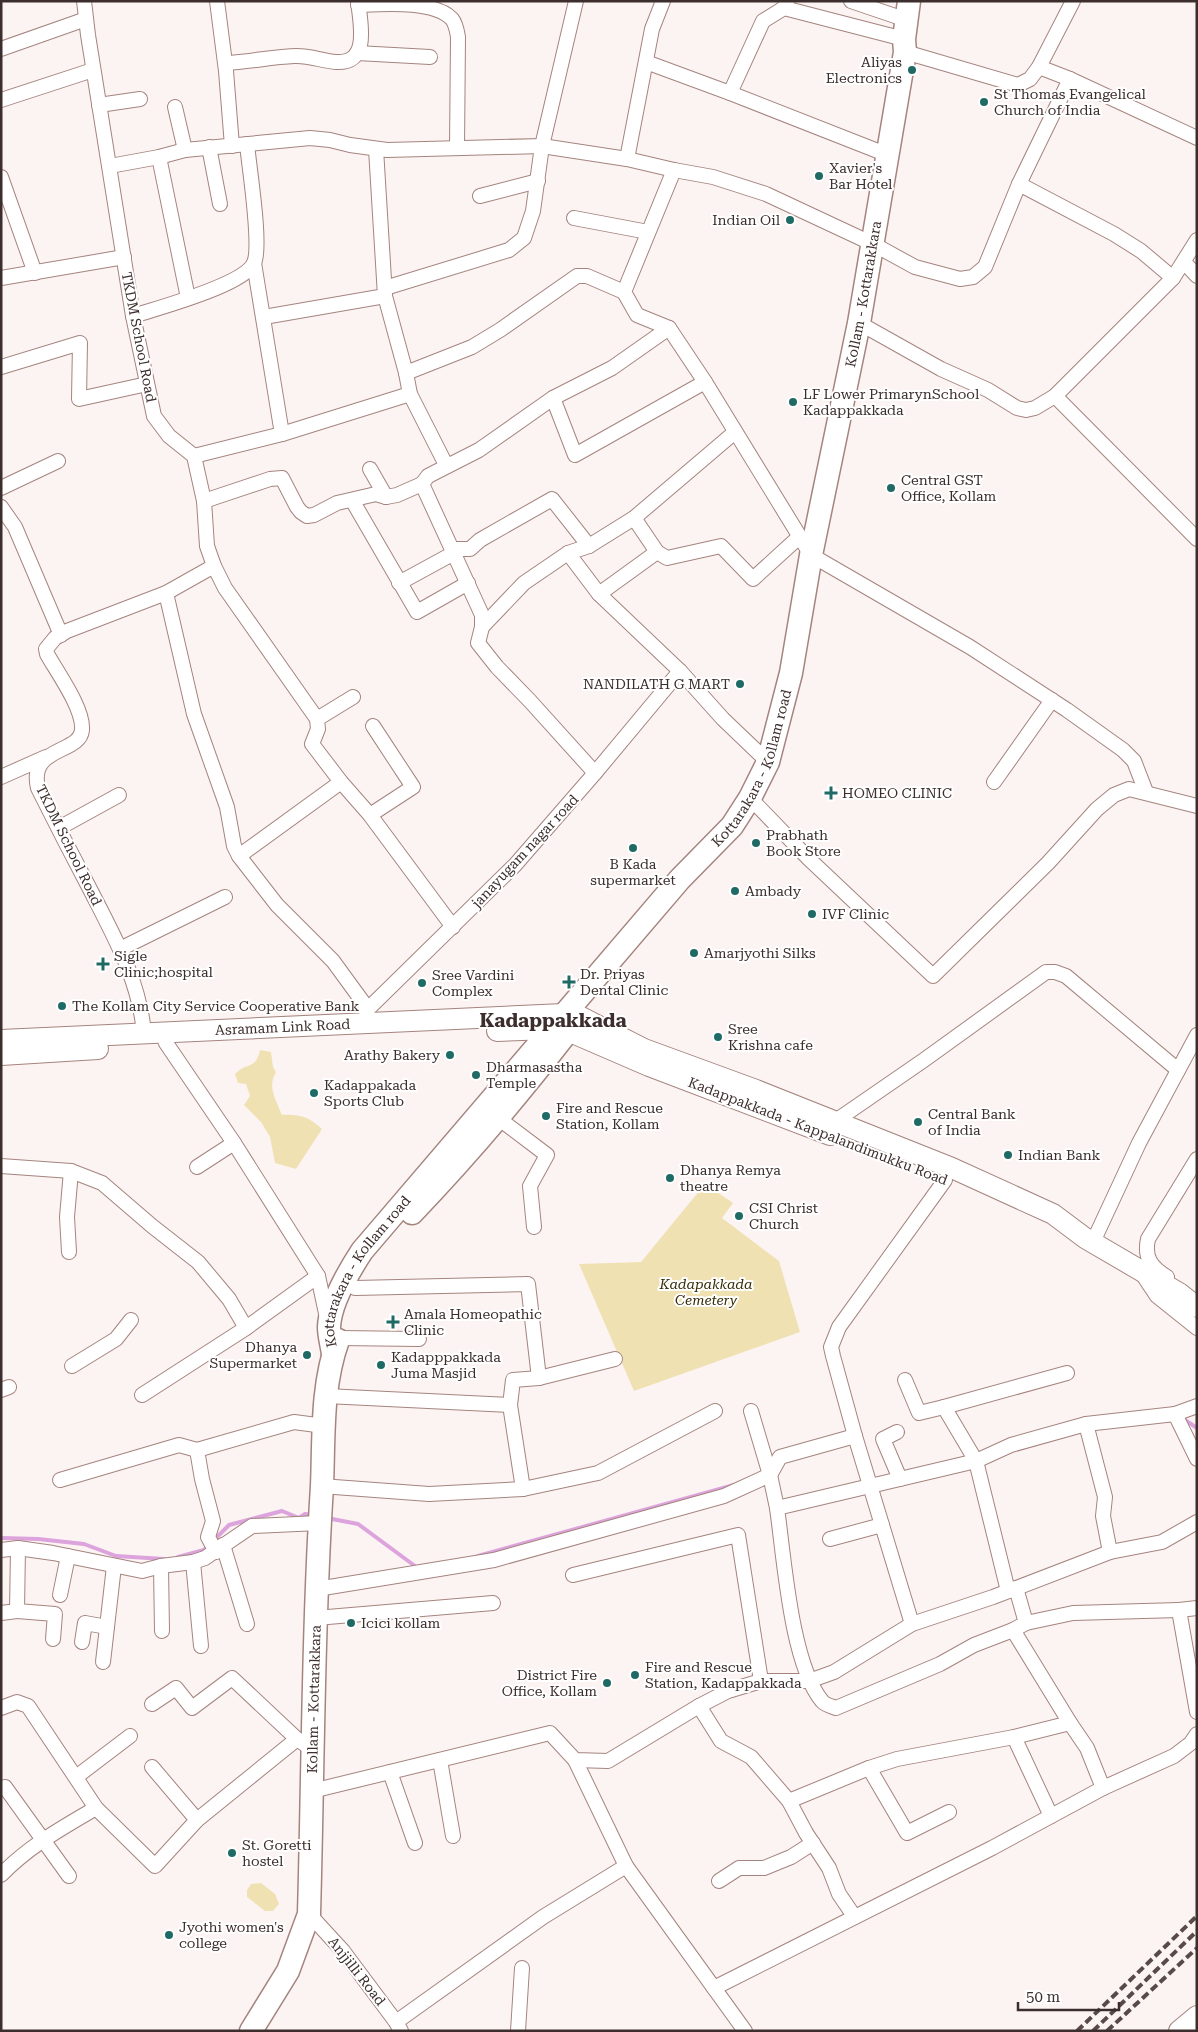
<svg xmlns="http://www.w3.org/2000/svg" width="1198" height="2032" font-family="'Roboto Serif',serif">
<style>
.green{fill:#f0e1b3}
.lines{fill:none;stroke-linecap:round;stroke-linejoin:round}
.stream{stroke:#dca3dd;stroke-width:4}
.minor-casing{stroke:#a5847e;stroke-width:16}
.secondary-casing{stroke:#a5847e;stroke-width:22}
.primary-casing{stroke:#a5847e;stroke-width:25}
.minor{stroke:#fff;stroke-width:14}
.secondary{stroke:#fff;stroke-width:20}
.primary{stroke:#fff;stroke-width:22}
.rail{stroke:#574a48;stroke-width:4;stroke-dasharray:8 4;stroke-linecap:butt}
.poi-dot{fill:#1f6a65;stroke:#fff;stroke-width:2}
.labels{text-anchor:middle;stroke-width:4;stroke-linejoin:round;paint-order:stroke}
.poi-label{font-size:14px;fill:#3c2e2c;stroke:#fff;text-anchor:start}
.street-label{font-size:14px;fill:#3c2e2c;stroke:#fff}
.park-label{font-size:14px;font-style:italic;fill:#362c08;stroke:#fff}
.district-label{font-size:19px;font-weight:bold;fill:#3c2e2c;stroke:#fff}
</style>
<rect width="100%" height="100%" fill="#fcf4f3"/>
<!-- green -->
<g class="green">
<path d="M260,1050L271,1052L273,1067L276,1072C267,1087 276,1100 282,1115C300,1114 309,1117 322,1129L296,1169L275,1163L270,1137L261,1122L244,1105L250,1096L246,1084L238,1083L235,1074C246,1062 256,1070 260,1050Z"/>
<path d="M705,1184L733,1203L722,1218L779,1261L800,1332L634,1391L579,1264L641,1262Z"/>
<path d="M261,1883L275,1894L279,1904L273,1911H265L247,1897V1890L251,1884Z"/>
</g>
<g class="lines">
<!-- stream -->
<g class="stream">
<path d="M1182,1418L1197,1428"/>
<path d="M327,1518L358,1524L419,1569"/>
<path d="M1,1538L38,1539L84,1544L116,1556L164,1559"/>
<path d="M213,1541L229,1525L282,1511L299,1518L305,1514L313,1515"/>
<path d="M478,1556L734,1485"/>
<path d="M178,1557L204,1550L208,1546"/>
<path d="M1195,2031L1197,2030"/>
</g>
<defs>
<g id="minor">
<path d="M84,1L88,35L133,316L154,416L169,436L194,456L204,501L207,546L214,566L166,593L67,631L55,638L46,649L47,654C57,672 84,709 82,730C80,754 28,746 38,788C56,824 74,859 93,895C116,940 140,983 144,1034"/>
<path d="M217,1L226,71L232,146"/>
<path d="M851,1L907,20"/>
<path d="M358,5C384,4 434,0 452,19C456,24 457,31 458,37L457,148"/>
<path d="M784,8L904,39"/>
<path d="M1,49L86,19"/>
<path d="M905,52L1018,85L1030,79L1039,67L1070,79L1197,138"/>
<path d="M357,53L430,57"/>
<path d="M646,62L730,93L888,155"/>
<path d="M226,63C249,62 271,57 294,56C309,55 322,61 336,62C371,64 360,22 358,1"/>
<path d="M1039,67L1073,1"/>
<path d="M730,93L763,21L784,8L787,1"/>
<path d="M1,100L93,70"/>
<path d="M99,105L140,99"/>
<path d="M175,107L185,150"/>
<path d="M209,147L220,204"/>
<path d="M376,149L385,296L406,373L410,394L446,465"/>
<path d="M159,157L188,298"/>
<path d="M627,159L652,29L663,1"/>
<path d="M110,166L159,157L185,150L310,138L330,140L350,145L387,150L542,146L627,159L674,170L713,177L766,194L873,244L915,267L960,279L973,277L985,267L1019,184L1070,79"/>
<path d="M674,170L624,292L637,315L669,328L705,382L811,555L970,647L1067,710L1123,750L1134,761L1146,792"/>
<path d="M1,177L35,273"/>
<path d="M1019,184L1114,234L1141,251L1173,278"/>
<path d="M480,196L538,181"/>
<path d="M574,218L648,232"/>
<path d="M1184,262L1197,276"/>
<path d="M254,263L282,434"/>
<path d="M1,278L124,257"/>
<path d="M385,288L509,250L524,238L533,211L542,146L576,1"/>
<path d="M133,316C158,308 244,285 254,263C262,246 249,167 247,144"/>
<path d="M264,317L385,296"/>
<path d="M859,323L941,369L988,390L1017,408L1026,410L1035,408L1055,396L1173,278L1197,240"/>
<path d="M1,367L80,343L79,399L147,384"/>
<path d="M406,373L472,347L500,330L577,276H587L624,292"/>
<path d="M1055,396L1197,539"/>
<path d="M553,398L575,455L705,382"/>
<path d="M194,456L282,434L410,394"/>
<path d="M370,469L386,497"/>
<path d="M1,488L58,461"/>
<path d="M352,500L417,612L468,583"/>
<path d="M204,501L270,479L282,478L297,507L301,512L307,516L314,515L337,503L376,494L386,497L397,495L422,484"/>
<path d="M1,507L15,527L61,635"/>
<path d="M634,518L657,552L667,558L721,546L753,579L799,537"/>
<path d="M452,549H470L480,540L552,499L589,546"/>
<path d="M568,553L599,594L680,671L723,719L768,762"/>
<path d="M214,566L225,588L317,719L318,729L312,744L341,782"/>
<path d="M399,583L454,553"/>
<path d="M166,593L194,714L227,807L234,846L239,856L277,905L333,961L368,1009"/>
<path d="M599,594L657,552"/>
<path d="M482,627L524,583L568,553L589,546L634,518L735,432"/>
<path d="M317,719L353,697"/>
<path d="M595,773L530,701L497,667L478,643L482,627V615L422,484L428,476L479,450L553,398L612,368L669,328"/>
<path d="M1,777L46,757"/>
<path d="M994,782L1052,700"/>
<path d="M750,798L809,859L933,976L1048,863L1097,809L1114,795L1129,789L1197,806"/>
<path d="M370,815L413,787L373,726"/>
<path d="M59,828L119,795"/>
<path d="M239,856L341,782L370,815L453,927"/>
<path d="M122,948L225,897"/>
<path d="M364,1023L368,1009L515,865L595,773L680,671"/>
<path d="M162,1032L166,1043L234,1143L318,1276L327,1318"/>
<path d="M498,1118L547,1155L530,1186L534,1227"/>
<path d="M834,1122L924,1060L1046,972H1055L1066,976L1178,1070"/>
<path d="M1,1166L71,1171L102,1183L152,1226L198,1262L229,1299L246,1328"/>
<path d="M197,1167L234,1143"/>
<path d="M1093,1242L1139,1143L1197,1035"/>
<path d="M69,1252L67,1217L71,1171"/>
<path d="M1143,1275L1157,1296L1197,1328"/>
<path d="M1167,1277C1151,1267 1144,1258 1148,1239L1197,1159"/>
<path d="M339,1338L419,1339"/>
<path d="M72,1366L116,1339L131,1320"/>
<path d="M539,1378L615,1359"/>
<path d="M905,1380L919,1413L944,1407"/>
<path d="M1,1390L9,1387"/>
<path d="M142,1395L246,1328L318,1276"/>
<path d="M326,1396L510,1405L513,1380L539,1378L528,1284L355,1288"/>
<path d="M510,1405L523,1489"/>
<path d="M751,1411L770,1475"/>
<path d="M1175,1414L1197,1459"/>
<path d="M1086,1424L1105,1497L1103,1516L1110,1552"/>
<path d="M897,1432L883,1439L900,1479"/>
<path d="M770,1475L780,1457L855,1436"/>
<path d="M60,1480L179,1445L197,1450"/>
<path d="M321,1486L429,1494L523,1489L598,1473L715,1411"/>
<path d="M830,1539L882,1525"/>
<path d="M223,1545L247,1624"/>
<path d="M1,1550L18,1548L53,1553L142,1571L161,1566L193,1562L205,1558L252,1526L319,1523"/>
<path d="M216,1552L208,1537L213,1521L202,1479L197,1450L294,1422L324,1426"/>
<path d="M193,1562L201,1646"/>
<path d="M161,1566L162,1631"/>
<path d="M573,1575L738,1535L761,1681"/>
<path d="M1016,1588L1026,1623"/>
<path d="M317,1589L494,1560L724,1496L770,1475L777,1508"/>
<path d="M1008,1591L976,1461L944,1407L1067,1373"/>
<path d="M60,1595L68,1556"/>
<path d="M1197,1608L1179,1610L1197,1712"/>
<path d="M1179,1610L1073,1613L1026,1623L1013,1630L974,1645L940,1664L836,1708C831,1706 825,1705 822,1701C791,1664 784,1557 777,1508L976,1461L1011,1445L1086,1424L1175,1414L1197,1406"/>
<path d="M17,1611L55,1614L53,1639"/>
<path d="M1,1613L17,1611L18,1548"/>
<path d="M316,1618L493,1603"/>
<path d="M912,1624L855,1436L833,1356L831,1347L839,1327L945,1180"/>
<path d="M1013,1630L1070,1723"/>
<path d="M82,1642L85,1623L107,1627L114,1566"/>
<path d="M103,1662L107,1627"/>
<path d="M152,1704L176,1688L192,1708L232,1678L297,1739"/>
<path d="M699,1706L721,1741L751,1757L789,1801L806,1833L829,1868L839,1894L854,1916"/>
<path d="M1,1708L17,1702L28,1706L96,1808L155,1866L197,1820L297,1739L313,1750"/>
<path d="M1014,1737L1051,1816"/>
<path d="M440,1760L453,1836"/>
<path d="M575,1760L626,1866L745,2031"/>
<path d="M152,1767L197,1820"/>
<path d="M869,1768L907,1833L949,1812"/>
<path d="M390,1772L415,1843"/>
<path d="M76,1777L130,1736"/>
<path d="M5,1787L69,1876"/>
<path d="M312,1791L550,1733L575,1760L608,1761L699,1706L728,1691L761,1681H809L834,1672L912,1624L993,1597L1110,1552L1162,1542L1197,1522"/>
<path d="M789,1801L869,1768L897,1759L1014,1737L1070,1723L1087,1748L1103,1788"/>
<path d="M1,1875C29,1846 62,1828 96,1808"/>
<path d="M719,1881L739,1868H764L791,1857L813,1843"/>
<path d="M309,1914L343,1951L396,2022L401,2031"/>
<path d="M714,1988L992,1848L1103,1788L1174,1756L1191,1743L1197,1734"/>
<path d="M396,2022L543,1917L626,1866"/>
<path d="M518,2031L522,1968"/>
</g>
<g id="secondary">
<path d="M497,1031L551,1029L568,1031L649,1066L830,1135"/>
<path id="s1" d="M1,1040L564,1014L579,1016L644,1049L756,1090L952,1168L1053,1214L1085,1238L1179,1293L1197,1307"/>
<path d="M1,1055L98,1049"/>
<path d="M1179,2031L1197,2016"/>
</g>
<g id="primary">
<path d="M412,1213C468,1155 519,1094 568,1031"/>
<path id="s2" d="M333,1354C332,1346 329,1336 329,1327C330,1303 349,1271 362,1251L680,879L732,826L750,798L768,762L791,673L811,555L859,323L905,52L904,39L909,1"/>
<path id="s3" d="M251,2031L288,1971L309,1914C313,1771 313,1628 322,1486C324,1438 321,1387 338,1340"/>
</g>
</defs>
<!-- minor casing -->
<use href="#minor" class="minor-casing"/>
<!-- secondary casing -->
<use href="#secondary" class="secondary-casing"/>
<!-- primary casing -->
<use href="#primary" class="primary-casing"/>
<!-- minor -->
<use href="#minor" class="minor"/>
<!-- secondary -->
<use href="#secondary" class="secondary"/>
<!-- primary -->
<use href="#primary" class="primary"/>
<!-- rail -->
<g class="rail">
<path d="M1077,2031L1197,1916"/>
<path d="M1093,2031L1197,1931"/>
<path d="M1107,2031L1197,1948"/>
</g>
</g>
<!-- markers -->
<g class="poi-dot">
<circle cx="912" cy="70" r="5"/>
<circle cx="984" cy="102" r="5"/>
<circle cx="819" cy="176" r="5"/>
<circle cx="790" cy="220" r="5"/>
<circle cx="793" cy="402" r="5"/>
<circle cx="891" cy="488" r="5"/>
<circle cx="740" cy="684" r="5"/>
<path d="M828.5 785.5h5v5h5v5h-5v5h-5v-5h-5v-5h5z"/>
<circle cx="756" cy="843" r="5"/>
<circle cx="633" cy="848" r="5"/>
<circle cx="735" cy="891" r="5"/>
<circle cx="812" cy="914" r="5"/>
<circle cx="694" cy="953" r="5"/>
<path d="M100.5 956.5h5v5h5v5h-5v5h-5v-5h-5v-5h5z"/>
<path d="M566.5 974.5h5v5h5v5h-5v5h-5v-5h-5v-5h5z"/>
<circle cx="422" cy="983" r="5"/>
<circle cx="62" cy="1006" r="5"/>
<circle cx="718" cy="1037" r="5"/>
<circle cx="450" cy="1055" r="5"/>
<circle cx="476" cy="1075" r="5"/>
<circle cx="314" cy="1093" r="5"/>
<circle cx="546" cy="1116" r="5"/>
<circle cx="918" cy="1122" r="5"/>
<circle cx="1008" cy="1155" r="5"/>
<circle cx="670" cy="1178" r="5"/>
<circle cx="739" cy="1216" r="5"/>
<path d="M390.5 1314.5h5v5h5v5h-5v5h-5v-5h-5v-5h5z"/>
<circle cx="307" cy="1355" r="5"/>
<circle cx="381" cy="1365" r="5"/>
<circle cx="351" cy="1623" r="5"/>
<circle cx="635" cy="1675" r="5"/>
<circle cx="607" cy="1683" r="5"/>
<circle cx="232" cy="1853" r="5"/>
<circle cx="169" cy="1935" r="5"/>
</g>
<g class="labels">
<!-- poi labels -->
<g class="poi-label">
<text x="902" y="67" text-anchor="end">Aliyas<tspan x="902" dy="16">Electronics</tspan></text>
<text x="994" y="99">St Thomas Evangelical<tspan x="994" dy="16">Church of India</tspan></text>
<text x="829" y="173">Xavier's<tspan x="829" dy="16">Bar Hotel</tspan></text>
<text x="780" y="225" text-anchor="end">Indian Oil</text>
<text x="803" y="399">LF Lower PrimarynSchool<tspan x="803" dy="16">Kadappakkada</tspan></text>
<text x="901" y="485">Central GST<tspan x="901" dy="16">Office, Kollam</tspan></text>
<text x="730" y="689" text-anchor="end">NANDILATH G MART</text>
<text x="842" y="798">HOMEO CLINIC</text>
<text x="766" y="840">Prabhath<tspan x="766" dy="16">Book Store</tspan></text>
<text x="633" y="869" text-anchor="middle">B Kada<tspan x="633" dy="16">supermarket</tspan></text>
<text x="745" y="896">Ambady</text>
<text x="822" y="919">IVF Clinic</text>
<text x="704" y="958">Amarjyothi Silks</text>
<text x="114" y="961">Sigle<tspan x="114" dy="16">Clinic;hospital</tspan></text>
<text x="580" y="979">Dr. Priyas<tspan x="580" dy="16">Dental Clinic</tspan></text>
<text x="432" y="980">Sree Vardini<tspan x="432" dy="16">Complex</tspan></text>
<text x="72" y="1011">The Kollam City Service Cooperative Bank</text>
<text x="728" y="1034">Sree<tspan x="728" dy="16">Krishna cafe</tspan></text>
<text x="440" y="1060" text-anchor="end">Arathy Bakery</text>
<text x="486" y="1072">Dharmasastha<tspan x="486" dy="16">Temple</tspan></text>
<text x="324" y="1090">Kadappakada<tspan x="324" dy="16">Sports Club</tspan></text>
<text x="556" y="1113">Fire and Rescue<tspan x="556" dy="16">Station, Kollam</tspan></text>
<text x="928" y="1119">Central Bank<tspan x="928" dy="16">of India</tspan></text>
<text x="1018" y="1160">Indian Bank</text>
<text x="680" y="1175">Dhanya Remya<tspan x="680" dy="16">theatre</tspan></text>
<text x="749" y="1213">CSI Christ<tspan x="749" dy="16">Church</tspan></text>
<text x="404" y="1319">Amala Homeopathic<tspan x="404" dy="16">Clinic</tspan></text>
<text x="297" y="1352" text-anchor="end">Dhanya<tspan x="297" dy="16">Supermarket</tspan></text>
<text x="391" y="1362">Kadapppakkada<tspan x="391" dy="16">Juma Masjid</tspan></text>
<text x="361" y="1628">Icici kollam</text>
<text x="645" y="1672">Fire and Rescue<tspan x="645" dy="16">Station, Kadappakkada</tspan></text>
<text x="597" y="1680" text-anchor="end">District Fire<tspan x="597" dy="16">Office, Kollam</tspan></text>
<text x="242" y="1850">St. Goretti<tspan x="242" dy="16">hostel</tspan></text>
<text x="179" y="1932">Jyothi women's<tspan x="179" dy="16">college</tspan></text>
</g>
<!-- street labels -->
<g class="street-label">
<text dy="5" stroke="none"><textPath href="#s2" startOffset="1226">Kollam - Kottarakkara</textPath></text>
<text transform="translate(139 337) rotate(79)" y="5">TKDM School Road</text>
<text dy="5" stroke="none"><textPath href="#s2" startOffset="736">Kottarakara - Kollam road</textPath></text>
<text transform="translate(69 845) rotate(64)" y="5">TKDM School Road</text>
<text transform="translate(525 851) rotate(-47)" y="5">janayugam nagar road</text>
<text dy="5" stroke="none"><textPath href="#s1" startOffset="282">Asramam Link Road</textPath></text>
<text transform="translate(818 1131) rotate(21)" y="5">Kadappakkada - Kappalandimukku Road</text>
<text dy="5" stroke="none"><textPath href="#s2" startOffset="94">Kottarakara - Kollam road</textPath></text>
<text dy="5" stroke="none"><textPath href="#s3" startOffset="346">Kollam - Kottarakkara</textPath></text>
<text transform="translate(357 1971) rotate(52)" y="5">Anjjilli Road</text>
</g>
<!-- park labels -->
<g class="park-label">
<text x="706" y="1289">Kadapakkada<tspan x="706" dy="16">Cemetery</tspan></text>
</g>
<!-- district labels -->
<g class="district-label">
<text x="553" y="1027">Kadappakkada</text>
</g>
</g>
<!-- border -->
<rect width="1198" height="2032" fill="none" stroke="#3c2e2c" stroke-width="5"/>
<!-- scale -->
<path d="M1018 2002v8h101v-8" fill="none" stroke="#3c2e2c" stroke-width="2.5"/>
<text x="1026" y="2002" font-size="15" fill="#3c2e2c" stroke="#ffffff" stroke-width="4" paint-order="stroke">50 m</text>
</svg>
